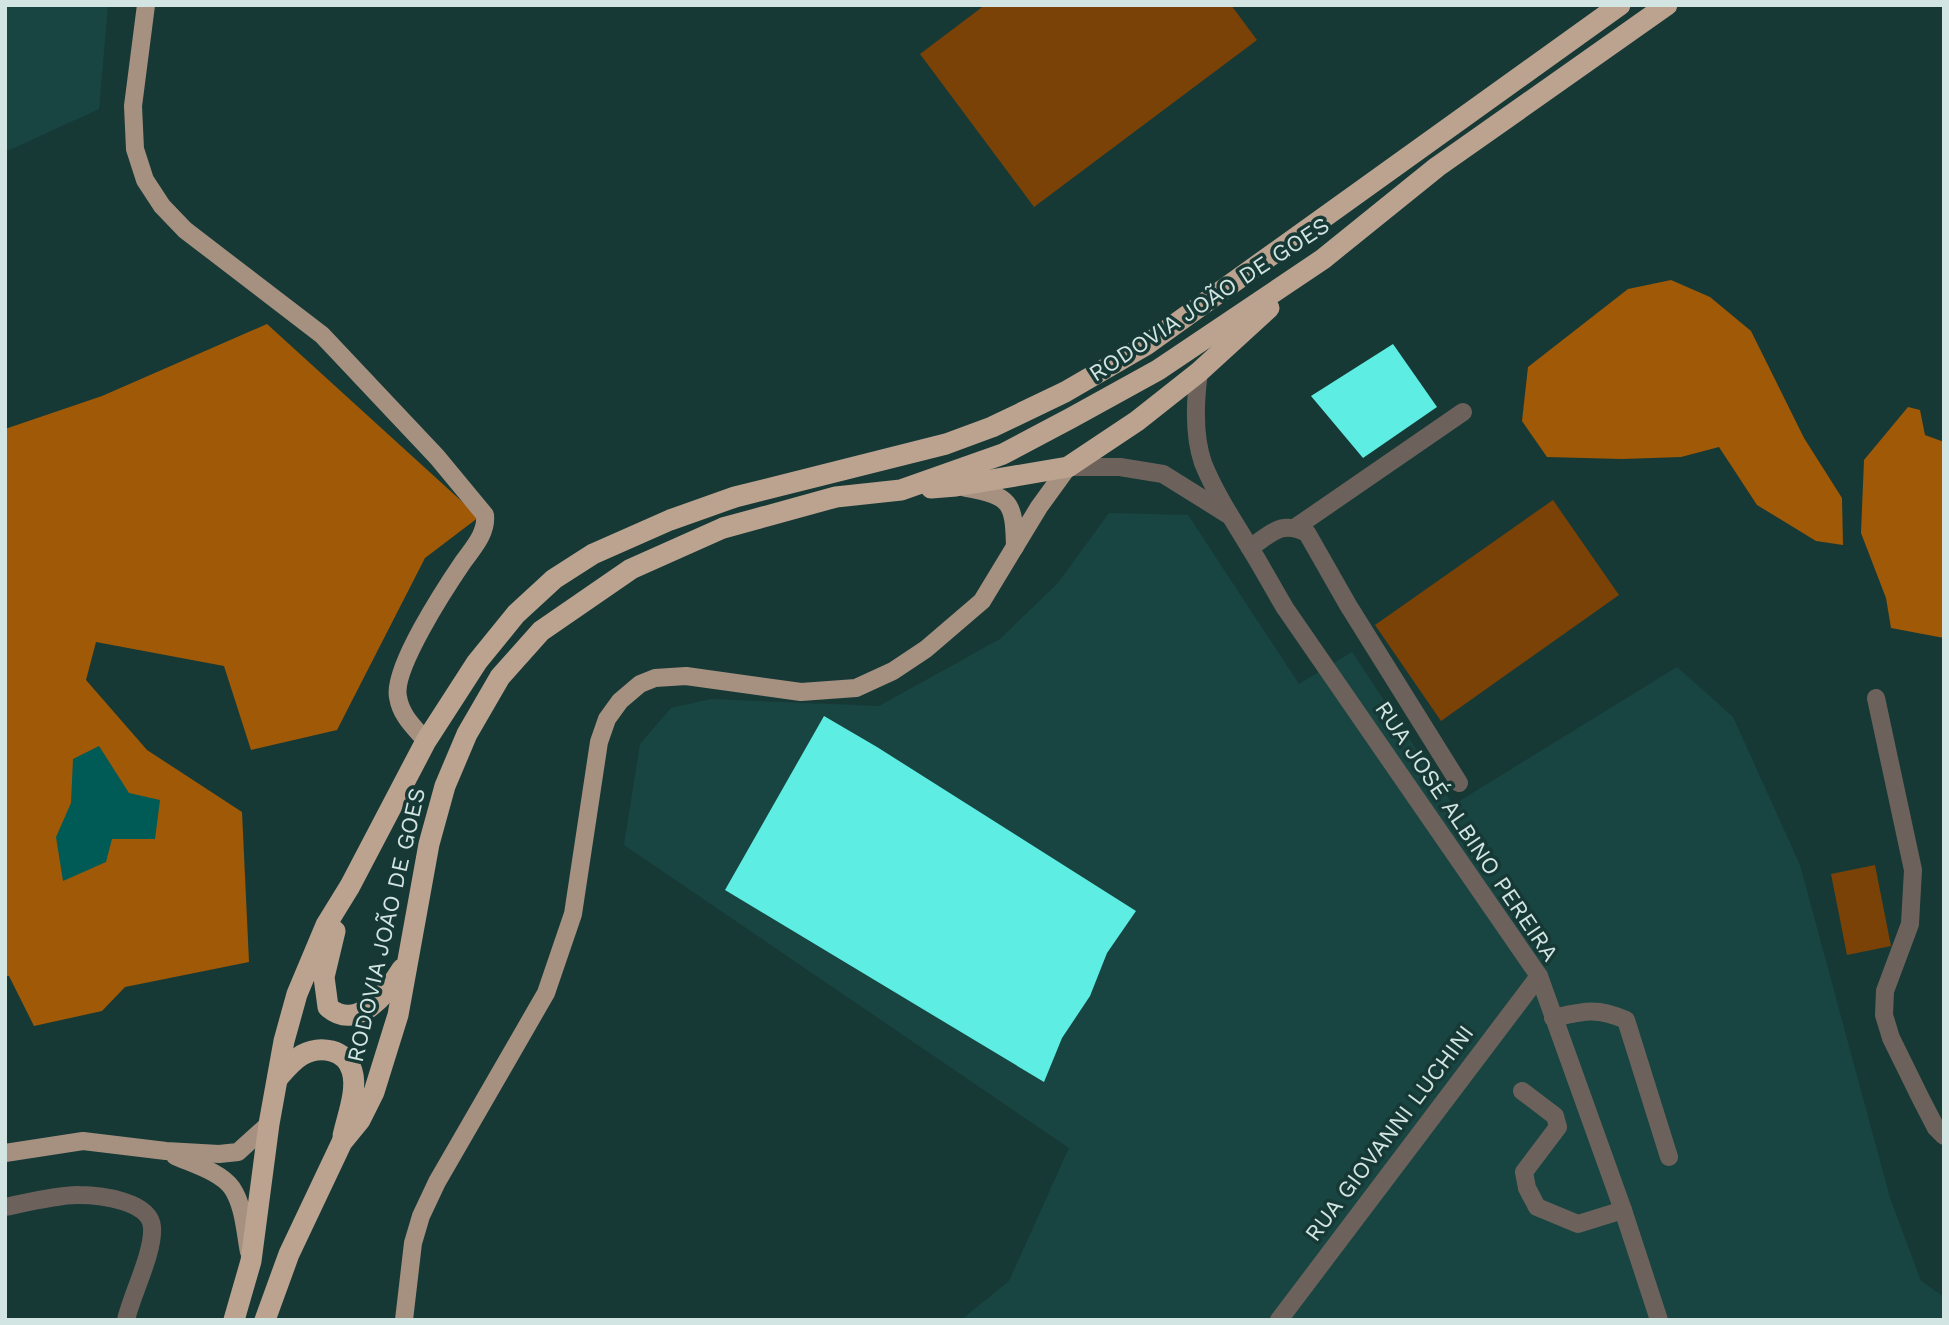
<svg xmlns="http://www.w3.org/2000/svg" width="1949" height="1325" font-family="'Work Sans',sans-serif">
<style>
.built{fill:#184542}
.green{fill:#7a4206}
.forest{fill:#a05907}
.water{fill:#005a55}
.building{fill:#5dede2}
.lines{fill:none;stroke-linecap:round;stroke-linejoin:round}
.minor{stroke:#6d625b;stroke-width:18}
.major{stroke:#a69181;stroke-width:18}
.highway{stroke:#bca390;stroke-width:21}
.labels{text-anchor:middle;stroke-width:7;stroke-linejoin:round;paint-order:stroke}
.street-label{font-size:23px;fill:#d2e5e2;stroke:#173936}
</style>
<rect width="100%" height="100%" fill="#173936"/>
<!-- built -->
<g class="built">
<path d="M5,5H108L99,109L5,152Z"/>
<path d="M1109,513L1188,515L1299,684L1352,652L1453,805L1677,667L1733,717L1800,865L1890,1198L1921,1281L1944,1297V1320H961L1009,1281L1069,1148L624,845L640,744L671,708L711,699L879,706L1000,639L1058,583Z"/>
</g>
<!-- green -->
<g class="green">
<path d="M985,5H1231L1257,40L1034,207L920,54Z"/>
<path d="M1553,500L1619,595L1441,721L1375,625Z"/>
<path d="M1875,865L1891,946L1847,955L1831,874Z"/>
</g>
<!-- forest -->
<g class="forest">
<path d="M1671,280L1710,297L1751,331L1804,438L1842,498L1843,545L1816,541L1757,505L1719,447L1681,457L1622,459L1547,457L1522,421L1528,367L1628,289Z"/>
<path d="M267,324L479,517L425,558L337,730L251,750L224,666L96,642L86,680L147,750L242,812L249,962L125,987L102,1011L34,1026L9,976H5V429L102,396Z"/>
<path d="M1908,407L1920,410L1925,435L1944,442V638L1891,628L1886,598L1861,533L1864,460Z"/>
</g>
<!-- water -->
<path class="water" d="M99,746L129,793L160,800L155,839H112L106,862L63,881L56,837L71,803L73,759Z"/>
<!-- building -->
<g class="building">
<path d="M1393,344L1437,407L1363,458L1311,396Z"/>
<path d="M824,716L877,747L1136,911L1107,953L1090,996L1062,1038L1044,1082L725,890Z"/>
</g>
<g class="lines">
<!-- minor -->
<g class="minor">
<path d="M1199,372C1195,401 1193,434 1203,463C1215,493 1233,520 1250,548C1262,567 1273,588 1285,608L1539,976L1623,1210L1659,1320"/>
<path d="M1068,467H1120L1163,474L1227,514"/>
<path d="M1296,527L1463,412"/>
<path d="M1250,548C1272,533 1281,520 1307,533L1348,605L1459,783"/>
<path d="M1876,698L1913,870L1910,924L1885,991L1884,1015L1891,1038L1921,1099L1936,1128L1944,1136"/>
<path d="M1553,1018C1584,1011 1596,1007 1626,1020L1669,1157"/>
<path d="M1522,1091L1555,1116L1558,1127L1524,1172L1527,1188L1537,1207L1578,1224L1623,1210"/>
<path d="M5,1207C24,1203 62,1194 79,1195C100,1195 150,1201 152,1227C154,1252 132,1294 126,1320"/>
<path d="M1279,1320L1539,976"/>
</g>
<!-- major -->
<g class="major">
<path d="M146,5L133,106L135,149L145,180L162,206L185,230L322,335L437,457L485,515C487,533 473,548 463,562C446,587 392,669 398,697C401,716 414,727 426,741"/>
<path d="M966,488C1011,496 1014,502 1015,547"/>
<path d="M5,1153L83,1141L166,1151L219,1154L238,1152L269,1124"/>
<path d="M175,1156C193,1164 221,1172 232,1188C244,1206 245,1232 249,1252"/>
<path d="M404,1320L413,1243L421,1216L437,1182L546,993L573,914L599,742L607,719L620,701L640,684L655,678L686,676L801,692L856,688L893,671L926,649L982,601L1039,507L1068,467"/>
</g>
<!-- highway -->
<g class="highway">
<path d="M931,488L956,486L1068,467L1137,421L1199,372L1269,308"/>
<path d="M335,931L324,977L328,1007C357,1033 388,992 402,969"/>
<path d="M278,1078C285,1070 292,1061 302,1055C320,1045 346,1049 352,1071C358,1090 347,1117 343,1136"/>
<path d="M234,1320L251,1261L269,1124L284,1041L297,994L326,925L350,886L426,741L477,662L516,614L554,579L593,554L670,520L735,497L946,444L992,427L1065,392L1146,345L1620,5"/>
<path d="M265,1320L289,1254L342,1142L360,1120L374,1092L398,1015L429,844L445,786L467,734L500,677L541,631L631,569L723,528L836,497L901,490L1003,454L1071,418L1158,370L1323,259L1437,167L1667,5"/>
</g>
</g>
<g class="labels">
<!-- street labels -->
<g class="street-label">
<text transform="translate(1209 299) rotate(-33)" y="8">RODOVIA JOÃO DE GOES</text>
<text transform="translate(1467 831) rotate(56)" y="8">RUA JOSÉ ALBINO PEREIRA</text>
<text transform="translate(386 925) rotate(-77)" y="8">RODOVIA JOÃO DE GOES</text>
<text transform="translate(1389 1133) rotate(-53)" y="8">RUA GIOVANNI LUCHINI</text>
</g>
</g>
<!-- border -->
<rect width="1949" height="1325" fill="none" stroke="#d2e5e2" stroke-width="14"/>
</svg>
